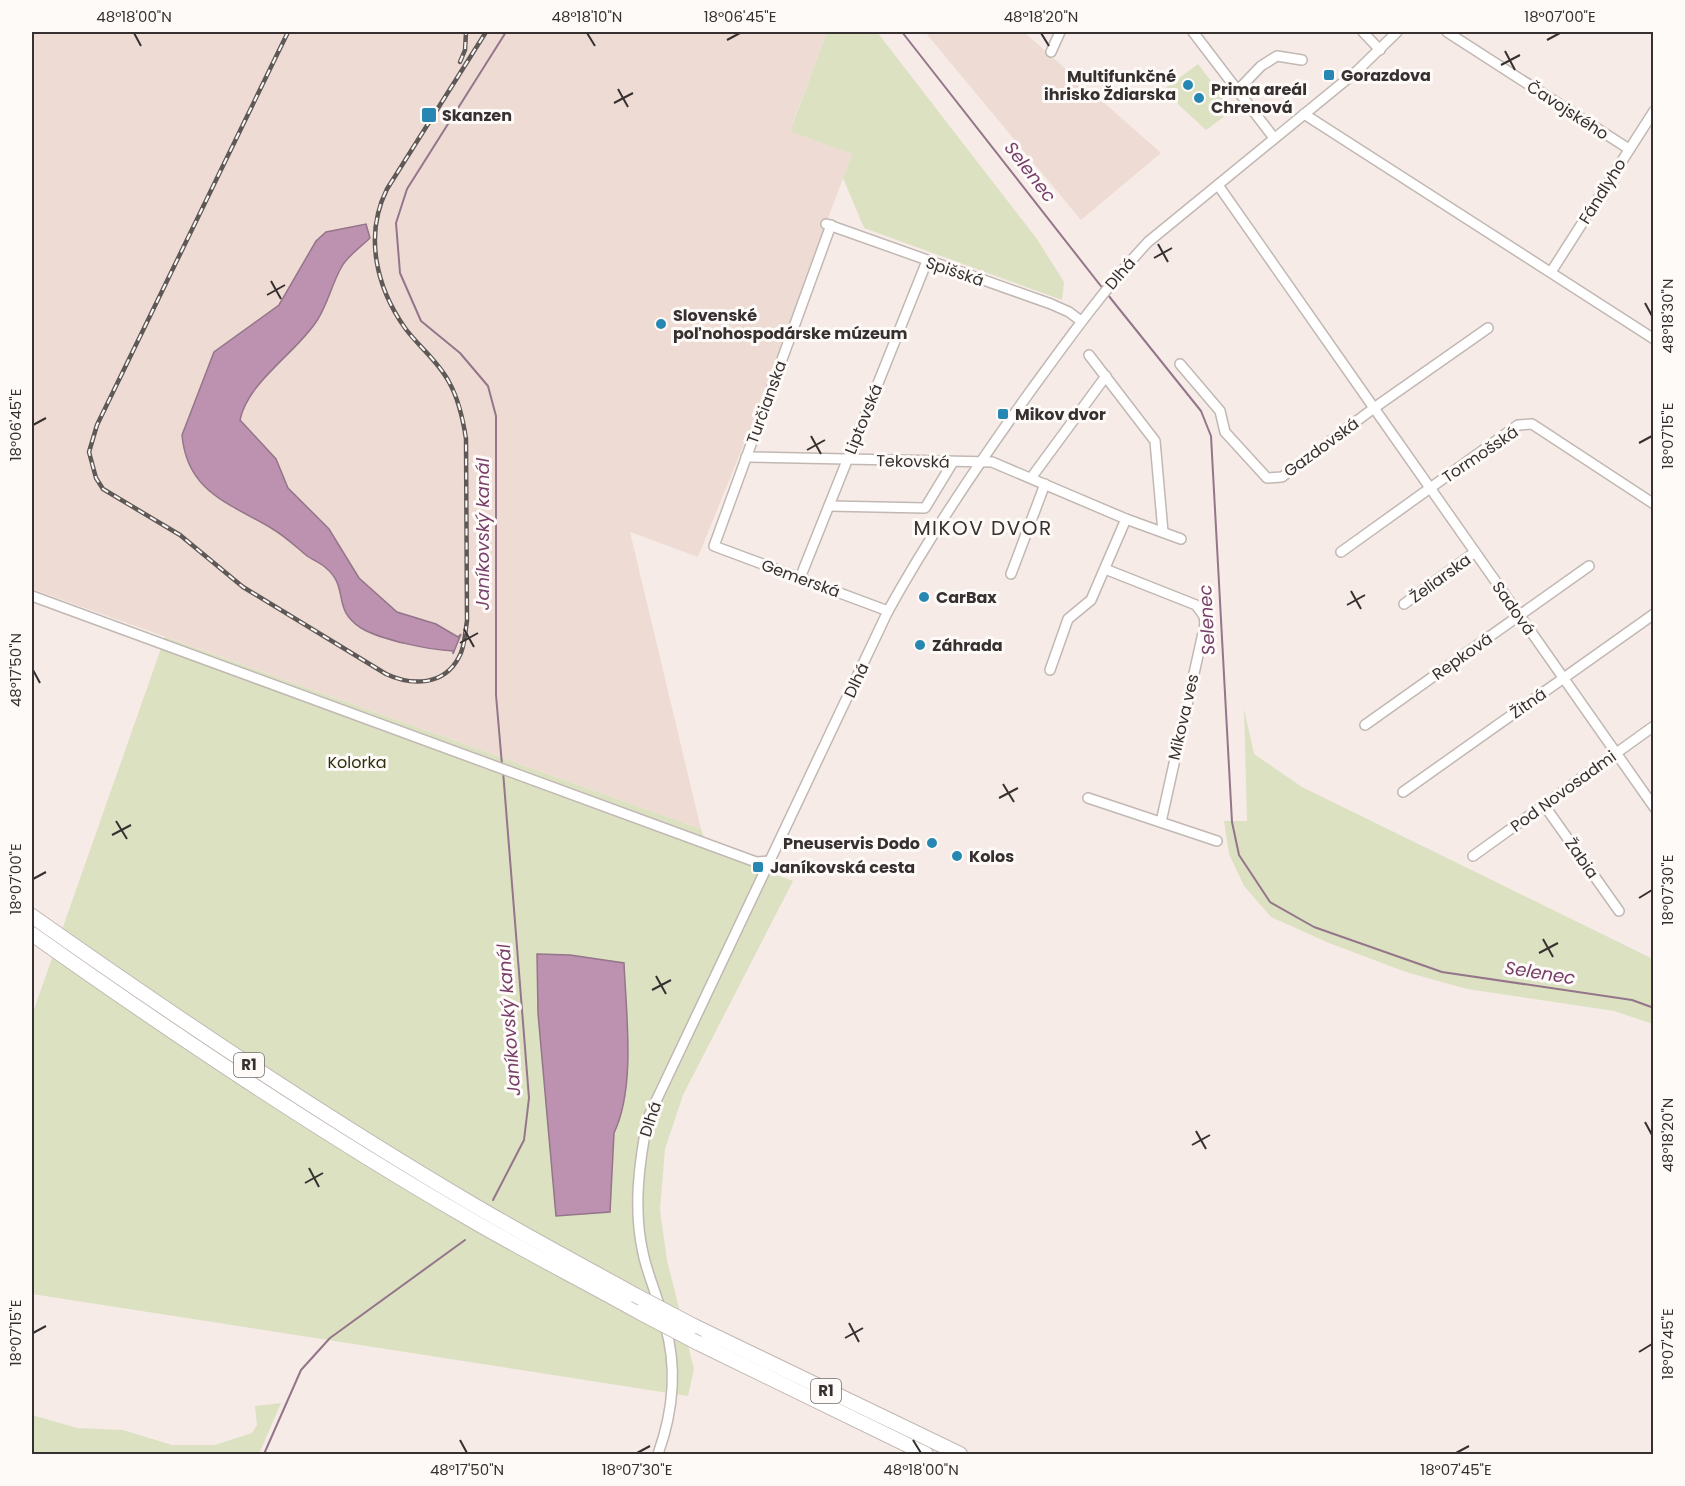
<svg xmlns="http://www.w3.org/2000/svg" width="1685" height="1486" font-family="Poppins,sans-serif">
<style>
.built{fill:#eedcd4}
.green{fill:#dce1c2}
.water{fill:#bd92b1;stroke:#94758a;stroke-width:1.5}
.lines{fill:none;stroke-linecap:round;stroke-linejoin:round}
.stream{stroke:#94758a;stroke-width:2}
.minor-casing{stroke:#c2b8b3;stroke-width:12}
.highway-casing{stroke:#c2b8b3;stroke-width:16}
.minor{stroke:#fff;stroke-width:9}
.highway{stroke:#fff;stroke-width:14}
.rail-casing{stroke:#5e5856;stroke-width:4.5}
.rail{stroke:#fefaf8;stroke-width:2;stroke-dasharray:7;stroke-linecap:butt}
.highway-bridge-casing{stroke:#c2b8b3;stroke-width:16;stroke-linecap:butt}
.highway-bridge{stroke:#fff;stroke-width:14}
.ticks{fill:none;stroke:#363130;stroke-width:2}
.poi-dot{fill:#2688b2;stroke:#fefaf8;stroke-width:2}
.labels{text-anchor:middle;stroke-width:6;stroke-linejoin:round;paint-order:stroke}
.shield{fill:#fefaf8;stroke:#726d6c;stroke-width:1.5}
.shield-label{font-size:15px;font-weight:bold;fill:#363130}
.poi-label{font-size:16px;font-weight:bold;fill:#363130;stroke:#fefaf8;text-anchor:start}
.street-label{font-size:16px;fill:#363130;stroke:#fefaf8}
.park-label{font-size:16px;fill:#2e320a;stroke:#fefaf8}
.water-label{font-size:18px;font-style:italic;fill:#763e69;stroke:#fefaf8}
.quarter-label{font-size:20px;letter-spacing:1.5px;fill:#363130;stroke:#fefaf8}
.neatline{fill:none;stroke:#363130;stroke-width:2}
.ticks-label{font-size:15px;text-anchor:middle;fill:#363130}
</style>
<rect width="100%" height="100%" fill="#f6ebe6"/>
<!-- built -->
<g class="built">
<path d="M32,32H827L790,130L852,154L746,439L698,557L630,532L701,829L32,589Z"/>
<path d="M925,32H1024L1161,153L1081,220Z"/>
</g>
<!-- green -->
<g class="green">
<path d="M827,32H877L1037,239L1064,282L1062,300L864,228L843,178L852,154L790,131Z"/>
<path d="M1198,64L1233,110L1206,130L1179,105L1166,88Z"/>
<path d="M165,637L701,829L708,850L793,881L683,1095L665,1149L660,1210L667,1260L694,1369L688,1396L32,1294V1015Z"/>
<path d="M1244,709L1254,754L1302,787L1653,959V1024L1614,1011L1467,989L1406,972L1329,943L1271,917L1244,886L1229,854L1224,821H1247Z"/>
<path d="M281,1403L259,1454H32V1415L77,1428L123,1430L172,1445H215L252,1433L257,1425L255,1406Z"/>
</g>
<!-- water -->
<g class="water">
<path d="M366,224L370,238C361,247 346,257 341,268C332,284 328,303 318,319C298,352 248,381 240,420L276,459L288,488L329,529L359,578L397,612L436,624L458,637L461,634L453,654V651C430,650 381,640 361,628C331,609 350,588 326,568C321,563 313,560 307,556C295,546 285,536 271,528C229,503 187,492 182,435L214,352L279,305L316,241L326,232Z"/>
<path d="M537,954L570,955L624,963C626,1013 636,1087 614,1133L610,1212L556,1216L538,1013Z"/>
</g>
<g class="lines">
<!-- stream -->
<g class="stream">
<path d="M902,32L1104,290"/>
<path d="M1108,295L1201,411L1211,436L1232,822L1239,855L1270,902L1314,927L1442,972L1632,1000L1654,1008"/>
<path d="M502,765L496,695V416L488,386L460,353L421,321L400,273L396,223L407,189L506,32"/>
<path d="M493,1200L524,1140L529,1098L503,771"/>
<path d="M264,1454L301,1370L330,1338L465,1240"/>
</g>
<defs>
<g id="minor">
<path d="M1193,32L1274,138"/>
<path d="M1363,32L1380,50"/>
<path d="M1447,32L1629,149"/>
<path d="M1051,52L1060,32"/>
<path d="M1238,90L1261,66L1277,56L1302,60"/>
<path d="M1304,114L1654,339"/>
<path d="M1218,185L1374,408L1488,328"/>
<path d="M826,224L1051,304L1069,312L1081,321"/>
<path d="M831,225L714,546L888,611"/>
<path d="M1551,272L1654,111"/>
<path d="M1089,355L1155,441L1163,532"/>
<path d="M1180,364L1220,411L1225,432L1267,478L1282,477L1374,408L1654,807"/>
<path d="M746,457L992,462L1126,519L1181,539"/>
<path d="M1031,478L1106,376"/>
<path d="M829,506L925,508L953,462"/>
<path d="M1341,552L1518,425L1532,424L1654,504"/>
<path d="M1105,569L1196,605L1204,616L1205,624L1161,822"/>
<path d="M1011,574L1045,484"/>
<path d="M800,578L927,261"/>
<path d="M32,596L756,862L770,861"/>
<path d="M1404,604L1475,552"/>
<path d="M1050,670L1068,619L1091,600L1126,519"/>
<path d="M1365,725L1589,566"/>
<path d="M1403,792L1654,614"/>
<path d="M1088,798L1217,841"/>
<path d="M1544,805L1619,911"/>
<path d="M1473,856L1654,726"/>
<path d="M661,1312C656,1292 647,1273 643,1253C633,1209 639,1162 648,1118L888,611C931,533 980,461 1032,389C1069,338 1105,288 1148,242L1357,71L1397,32"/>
<path d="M658,1454C673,1412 678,1369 665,1325"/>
</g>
<g id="highway">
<path d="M32,916C175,1017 321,1115 472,1204C526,1236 581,1265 635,1295"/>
<path d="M32,934C173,1034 318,1131 468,1218C524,1251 582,1280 639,1312"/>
<path d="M694,1326L960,1454"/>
<path d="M698,1343L926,1454"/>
</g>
</defs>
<!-- minor casing -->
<use href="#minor" class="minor-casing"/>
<!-- highway casing -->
<use href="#highway" class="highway-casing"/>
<!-- minor -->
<use href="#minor" class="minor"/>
<!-- highway -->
<use href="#highway" class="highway"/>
<defs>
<g id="rail">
<path d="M288,32L97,425L89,452L96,478L103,489L180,535L243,587L386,674C412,686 444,686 459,657C465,647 465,632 467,621L466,439C463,419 459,400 449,382C438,361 419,347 405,328C376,287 364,235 387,189L486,32"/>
<path d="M460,62L465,50L466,32"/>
</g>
</defs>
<!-- rail casing -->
<use href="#rail" class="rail-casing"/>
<!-- rail -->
<use href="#rail" class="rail"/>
<defs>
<g id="highway-bridge">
<path d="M635,1295L694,1326"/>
<path d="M639,1312L698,1343"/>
</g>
</defs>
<!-- highway-bridge casing -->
<use href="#highway-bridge" class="highway-bridge-casing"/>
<!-- highway-bridge -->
<use href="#highway-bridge" class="highway-bridge"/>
</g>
<!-- ticks -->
<path class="ticks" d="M134,33L141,46M587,33L595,46M1041,33L1049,46M727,40L740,33M1547,40L1560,33M1505,51L1515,70M1501,65L1520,55M618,89L628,107M614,103L633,93M1158,244L1168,262M1154,258L1172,248M271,281L281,299M267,295L285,285M1645,303L1652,316M33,425L46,418M811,436L821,454M1639,443L1652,436M807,450L825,440M1351,591L1361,609M1347,605L1365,595M464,629L474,647M460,643L478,633M33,670L40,683M1003,784L1014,802M999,798L1018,788M116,821L127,839M112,835L131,825M33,879L46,872M1639,898L1652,890M1543,939L1553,957M1539,953L1558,943M656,976L666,994M652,990L671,980M1645,1122L1652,1135M1196,1131L1206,1149M1192,1145L1210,1135M309,1168L319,1187M305,1183L323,1173M849,1323L859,1342M33,1333L46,1326M845,1338L863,1328M1639,1352L1652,1344M460,1440L467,1453M913,1440L921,1453M637,1453L650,1446M1456,1453L1469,1446"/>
<!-- markers -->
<g class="poi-dot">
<rect x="1323" y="69" width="12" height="12" rx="3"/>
<circle cx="1188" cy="85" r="6"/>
<circle cx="1199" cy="98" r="6"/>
<rect x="421" y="107" width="16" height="16" rx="3"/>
<circle cx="661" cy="324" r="6"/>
<rect x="997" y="408" width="12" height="12" rx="3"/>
<circle cx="924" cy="597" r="6"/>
<circle cx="920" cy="645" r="6"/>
<circle cx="932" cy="843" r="6"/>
<circle cx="957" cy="856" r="6"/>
<rect x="752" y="861" width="12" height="12" rx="3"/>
</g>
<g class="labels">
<!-- shield labels -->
<g class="shield">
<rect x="234" y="1053" width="30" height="24" rx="4.5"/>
<rect x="811" y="1379" width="30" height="24" rx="4.5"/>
</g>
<g class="shield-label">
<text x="249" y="1070">R1</text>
<text x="826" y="1396">R1</text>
</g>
<!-- poi labels -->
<g class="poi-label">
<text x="1341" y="81">Gorazdova</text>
<text x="1176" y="82" text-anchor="end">Multifunkčné<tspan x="1176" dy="18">ihrisko Ždiarska</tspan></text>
<text x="1211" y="95">Prima areál<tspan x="1211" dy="18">Chrenová</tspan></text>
<text x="442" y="121">Skanzen</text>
<text x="673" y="321">Slovenské<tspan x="673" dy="18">poľnohospodárske múzeum</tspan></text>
<text x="1015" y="420">Mikov dvor</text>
<text x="936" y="603">CarBax</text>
<text x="932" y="651">Záhrada</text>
<text x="920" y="849" text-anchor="end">Pneuservis Dodo</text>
<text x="969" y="862">Kolos</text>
<text x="770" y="873">Janíkovská cesta</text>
</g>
<!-- street labels -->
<g class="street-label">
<text transform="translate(1568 110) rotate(33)" y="6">Čavojského</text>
<text transform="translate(1602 191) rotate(-58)" y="6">Fándlyho</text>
<text transform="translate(955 271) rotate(19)" y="6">Spišská</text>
<text transform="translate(1120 273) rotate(-49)" y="6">Dlhá</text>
<text transform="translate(766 402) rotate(-70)" y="6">Turčianska</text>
<text transform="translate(863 419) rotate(-68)" y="6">Liptovská</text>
<text transform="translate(1321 447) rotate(-36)" y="6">Gazdovská</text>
<text transform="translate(1480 454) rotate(-34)" y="6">Tormošská</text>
<text transform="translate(913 461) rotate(1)" y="6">Tekovská</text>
<text transform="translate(801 578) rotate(20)" y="6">Gemerská</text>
<text transform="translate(1440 578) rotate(-36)" y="6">Želiarska</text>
<text transform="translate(1514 608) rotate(55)" y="6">Sadová</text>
<text transform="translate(1462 656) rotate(-35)" y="6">Repková</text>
<text transform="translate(856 680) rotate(-65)" y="6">Dlhá</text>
<text transform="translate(1528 703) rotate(-35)" y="6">Žitná</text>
<text transform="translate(1183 717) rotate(-77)" y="6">Mikova ves</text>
<text transform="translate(1563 791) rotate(-36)" y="6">Pod Novosadmi</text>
<text transform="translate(1582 858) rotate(55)" y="6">Žabia</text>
<text transform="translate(650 1119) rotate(-72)" y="6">Dlhá</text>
</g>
<!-- park labels -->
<g class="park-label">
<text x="357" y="768">Kolorka</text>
</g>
<!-- water labels -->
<g class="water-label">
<text transform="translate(1030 172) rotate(52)" y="6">Selenec</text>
<text transform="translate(483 534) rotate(-90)" y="6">Janíkovský kanál</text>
<text transform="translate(1207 620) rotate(-93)" y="6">Selenec</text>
<text transform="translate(1540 973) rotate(9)" y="6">Selenec</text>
<text transform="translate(509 1020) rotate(-94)" y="6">Janíkovský kanál</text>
</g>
<!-- quarter labels -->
<g class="quarter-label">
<text x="983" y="535">MIKOV DVOR</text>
</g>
</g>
<!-- border -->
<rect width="1685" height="1486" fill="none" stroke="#fefaf8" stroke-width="66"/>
<rect x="33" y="33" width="1619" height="1420" class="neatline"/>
<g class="ticks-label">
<text x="134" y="22">48°18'00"N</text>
<text x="587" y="22">48°18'10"N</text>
<text x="740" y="22">18°06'45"E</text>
<text x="1041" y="22">48°18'20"N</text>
<text x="1560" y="22">18°07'00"E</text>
<text transform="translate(1668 316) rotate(-90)" y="5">48°18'30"N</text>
<text transform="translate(16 425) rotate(-90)" y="5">18°06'45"E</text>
<text transform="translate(1668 436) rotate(-90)" y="5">18°07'15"E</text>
<text transform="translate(16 670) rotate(-90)" y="5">48°17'50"N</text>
<text transform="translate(16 879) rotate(-90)" y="5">18°07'00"E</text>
<text transform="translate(1668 890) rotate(-90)" y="5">18°07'30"E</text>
<text transform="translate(1668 1135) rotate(-90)" y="5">48°18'20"N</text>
<text transform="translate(16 1333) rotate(-90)" y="5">18°07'15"E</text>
<text transform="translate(1668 1344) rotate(-90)" y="5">18°07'45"E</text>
<text x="467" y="1475">48°17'50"N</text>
<text x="637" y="1475">18°07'30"E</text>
<text x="921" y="1475">48°18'00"N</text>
<text x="1456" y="1475">18°07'45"E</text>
</g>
</svg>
